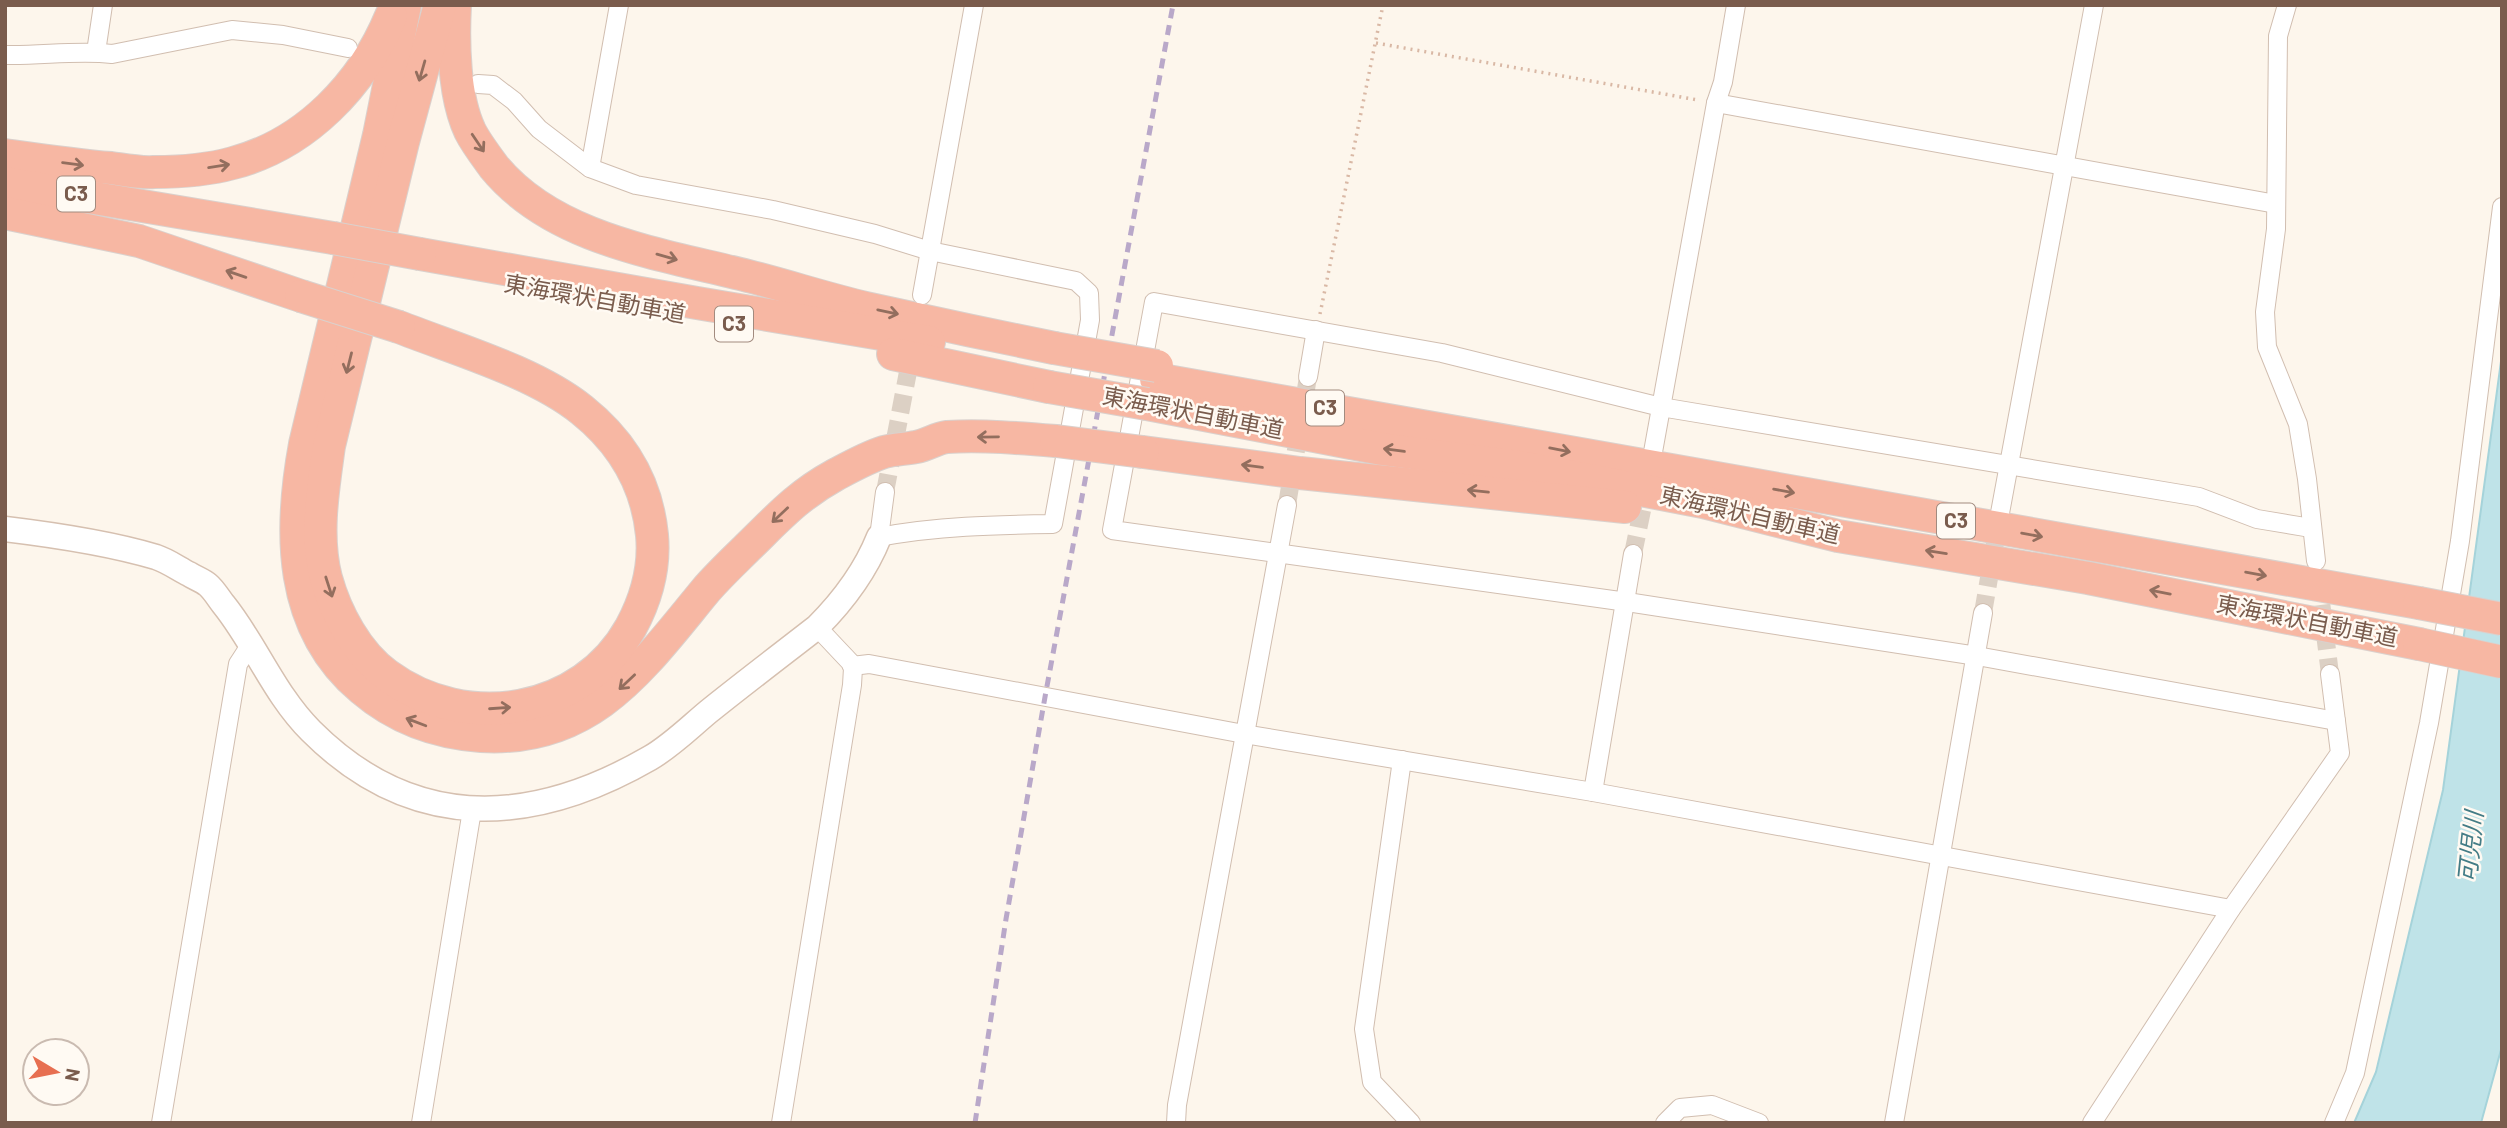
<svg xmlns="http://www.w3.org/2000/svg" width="2507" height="1128" font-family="Barlow,'Noto Sans JP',sans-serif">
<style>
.water{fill:#bfe3e8;stroke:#a5d3da;stroke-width:2}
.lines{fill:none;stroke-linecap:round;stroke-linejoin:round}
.street-tunnel{stroke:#dcd0c4;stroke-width:18;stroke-dasharray:18 9;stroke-linecap:butt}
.street-casing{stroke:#d1beb0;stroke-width:20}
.secondary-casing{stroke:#d6c0b0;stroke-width:27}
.highway-casing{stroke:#dad1cd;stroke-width:34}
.path{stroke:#d9b8a5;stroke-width:3.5;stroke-dasharray:2 5;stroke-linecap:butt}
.street{stroke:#fff;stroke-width:18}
.secondary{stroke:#fff;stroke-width:24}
.highway{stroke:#f7b7a3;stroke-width:32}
.rail{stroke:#b9a8c9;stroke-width:5;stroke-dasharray:10 7;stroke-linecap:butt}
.highway-bridge-casing{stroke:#dad1cd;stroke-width:34;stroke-linecap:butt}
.highway-bridge{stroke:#f7b7a3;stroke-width:32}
.oneway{stroke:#936e5e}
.labels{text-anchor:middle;stroke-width:5;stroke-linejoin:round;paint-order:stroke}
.shield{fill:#fffaf3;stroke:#a28b7f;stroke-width:2}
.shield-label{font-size:21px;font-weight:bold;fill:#7a5c4d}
.street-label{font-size:23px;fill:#7a5c4d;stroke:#fffaf3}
.water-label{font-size:24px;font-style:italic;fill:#437c86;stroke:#fffaf3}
</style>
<rect width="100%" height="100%" fill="#fdf6ec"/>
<!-- water -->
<path class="water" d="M2502,354V1046L2481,1123H2354L2376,1072L2443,790Z"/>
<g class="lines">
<!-- street-tunnel -->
<g class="street-tunnel">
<path d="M885,492L912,351"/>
<path d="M1287,505L1308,377"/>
<path d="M1633,554L1647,486"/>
<path d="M2318,578L2330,674"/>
<path d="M1983,613L1999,520"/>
</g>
<defs>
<g id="street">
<path d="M2287,5L2278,36L2276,229L2265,312L2267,347L2298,424L2307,479L2316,561"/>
<path d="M96,52L103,5"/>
<path d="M5,55C41,56 77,50 112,54L232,30L283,35L348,48"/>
<path d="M478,84L493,85L514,101L539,129L590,168L636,185L773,210L875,234L930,251L1076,281L1089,293L1090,320L1053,524C994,525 937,526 879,537L885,492"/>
<path d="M1716,103L2276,204"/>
<path d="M590,168L619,5"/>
<path d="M922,295L974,5"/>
<path d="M1308,377L1316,330"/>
<path d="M1653,452L1716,103L1723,82L1736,5"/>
<path d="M2000,513L2094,5"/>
<path d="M2311,528L2257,519L2199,497L1661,407L1442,353L1154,302L1112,530L1627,602L1977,656L2336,721"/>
<path d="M852,666L869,664L1244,734L1593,792L2231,909"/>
<path d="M1402,760L1364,1029L1372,1082L1411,1123"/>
<path d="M1593,792L1633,554"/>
<path d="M161,1123L238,664L251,644"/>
<path d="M421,1123L472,810"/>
<path d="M781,1123L852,685L853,668L850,662L817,627"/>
<path d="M1176,1123L1177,1105L1287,505"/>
<path d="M1665,1123L1680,1108L1712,1105L1759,1123"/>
<path d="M1894,1123L1983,613"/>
<path d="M2092,1123L2231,909L2340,753L2330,674"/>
<path d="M2334,1123L2355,1073L2429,723L2460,541L2502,207"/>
</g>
<path id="secondary" d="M5,529C55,535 109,543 156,557C168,561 179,569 189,574C195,578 202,580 208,585C214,590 219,599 224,605C256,645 274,694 311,731C413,833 532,826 650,758C671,746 690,727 708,712C744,683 781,655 817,627C843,601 865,572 879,537"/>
<g id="highway">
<path d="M405,5L379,135L305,444C289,531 288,627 362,689C396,718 437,733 481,736C592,743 643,666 706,590C719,575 734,561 748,547C778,518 797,496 835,475C850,467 868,457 884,452C894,449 906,449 916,447C927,445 937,438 947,437C983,435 1020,438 1056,441"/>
<path d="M455,5C453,43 454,97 470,131C476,143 486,156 494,167C554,240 662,254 748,276C788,286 827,299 866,308C929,322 991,335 1054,348"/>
<path d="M5,155C41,160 76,165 111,168C125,170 140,173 154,172C179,172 208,170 233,163C306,144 363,84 391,16"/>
<path d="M5,183L333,238"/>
<path d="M5,213L139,241L301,296"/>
<path d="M420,254L697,303L929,342"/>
<path d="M399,327C455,349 535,372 582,410C622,442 647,484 652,535C655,567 646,599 631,627C582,715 466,733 387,675C357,653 336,614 326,578C315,536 323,489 329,446L403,142L440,5"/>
<path d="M893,354L1049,387"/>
<path d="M1156,379C1577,451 1998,529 2419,603"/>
<path d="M1147,404L1382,449L1526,468L1703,502L1838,536L2088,578L2419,644"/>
<path d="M1143,452L1300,473L1625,507"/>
</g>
</defs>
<!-- street casing -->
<use href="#street" class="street-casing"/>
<!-- secondary casing -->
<use href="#secondary" class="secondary-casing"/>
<!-- highway casing -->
<use href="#highway" class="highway-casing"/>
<!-- path -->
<g class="path">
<path d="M5,13L7,5"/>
<path d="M1376,43L1698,100"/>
<path d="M1320,314L1383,5"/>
</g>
<!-- street -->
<use href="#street" class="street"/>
<!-- secondary -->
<use href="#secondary" class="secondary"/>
<!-- highway -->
<use href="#highway" class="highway"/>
<!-- rail -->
<path class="rail" d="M975,1123L1006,919L1045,697L1173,5"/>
<defs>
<g id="highway-bridge">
<path d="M333,238L420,254"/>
<path d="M301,296L399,327"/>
<path d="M1054,348L1157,366"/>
<path d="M1049,387L1147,404"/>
<path d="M1056,441L1143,452"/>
<path d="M2419,603L2502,619"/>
<path d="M2419,644L2502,662"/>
</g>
</defs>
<!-- highway-bridge casing -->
<use href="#highway-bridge" class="highway-bridge-casing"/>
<!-- highway-bridge -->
<use href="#highway-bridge" class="highway-bridge"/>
</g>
<!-- one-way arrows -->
<defs><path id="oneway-shaft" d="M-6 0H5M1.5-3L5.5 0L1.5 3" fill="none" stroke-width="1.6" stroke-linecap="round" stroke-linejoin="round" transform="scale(1.75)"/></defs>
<g class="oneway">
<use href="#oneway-shaft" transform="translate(422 71) rotate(106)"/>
<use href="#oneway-shaft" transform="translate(478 143) rotate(56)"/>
<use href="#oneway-shaft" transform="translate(73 164) rotate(7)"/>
<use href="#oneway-shaft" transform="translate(219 166) rotate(-9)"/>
<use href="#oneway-shaft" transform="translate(667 257) rotate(16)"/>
<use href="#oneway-shaft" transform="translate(236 274) rotate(-161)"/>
<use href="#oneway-shaft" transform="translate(888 312) rotate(12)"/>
<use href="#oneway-shaft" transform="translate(349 363) rotate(104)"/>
<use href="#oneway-shaft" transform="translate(988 437) rotate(179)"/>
<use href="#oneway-shaft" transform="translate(1394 450) rotate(-172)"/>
<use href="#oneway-shaft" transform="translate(1560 450) rotate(11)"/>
<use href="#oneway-shaft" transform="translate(1252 466) rotate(-172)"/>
<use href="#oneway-shaft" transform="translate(1478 491) rotate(-174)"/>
<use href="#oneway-shaft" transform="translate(1784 491) rotate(10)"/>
<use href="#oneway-shaft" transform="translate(780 515) rotate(137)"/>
<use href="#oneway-shaft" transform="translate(2032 535) rotate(10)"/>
<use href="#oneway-shaft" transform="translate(1936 552) rotate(-171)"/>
<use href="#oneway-shaft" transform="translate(2256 574) rotate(10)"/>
<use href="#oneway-shaft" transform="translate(329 587) rotate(72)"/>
<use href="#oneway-shaft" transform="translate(2160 592) rotate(-169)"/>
<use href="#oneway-shaft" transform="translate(627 682) rotate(137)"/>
<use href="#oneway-shaft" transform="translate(500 708) rotate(-4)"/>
<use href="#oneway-shaft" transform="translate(416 722) rotate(-159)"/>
</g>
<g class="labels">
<!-- shield labels -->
<g class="shield">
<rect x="57" y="176.5" width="38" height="35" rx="5"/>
<rect x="715" y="306.5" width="38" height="35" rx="5"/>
<rect x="1306" y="390.5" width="38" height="35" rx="5"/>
<rect x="1937" y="503.5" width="38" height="35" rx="5"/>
</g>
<g class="shield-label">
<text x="76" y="201">C3</text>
<text x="734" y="331">C3</text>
<text x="1325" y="415">C3</text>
<text x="1956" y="528">C3</text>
</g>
<!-- street labels -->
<g class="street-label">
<text transform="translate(595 299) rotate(10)" y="8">東海環状自動車道</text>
<text transform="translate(1193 413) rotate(11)" y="8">東海環状自動車道</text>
<text transform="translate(1750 515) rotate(13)" y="8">東海環状自動車道</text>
<text transform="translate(2307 621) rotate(11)" y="8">東海環状自動車道</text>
</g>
<!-- water labels -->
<g class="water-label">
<text transform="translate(2471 847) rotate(-84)" y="8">可児川</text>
</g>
</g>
<!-- border -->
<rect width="2507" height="1128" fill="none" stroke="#7a5c4d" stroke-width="14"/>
<!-- north arrow -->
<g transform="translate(56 1072) rotate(100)"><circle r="33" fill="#fffaf3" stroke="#cabbb1" stroke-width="2"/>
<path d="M0-5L12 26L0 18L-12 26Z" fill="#e76f51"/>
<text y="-10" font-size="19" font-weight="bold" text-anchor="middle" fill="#7a5c4d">N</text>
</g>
</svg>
